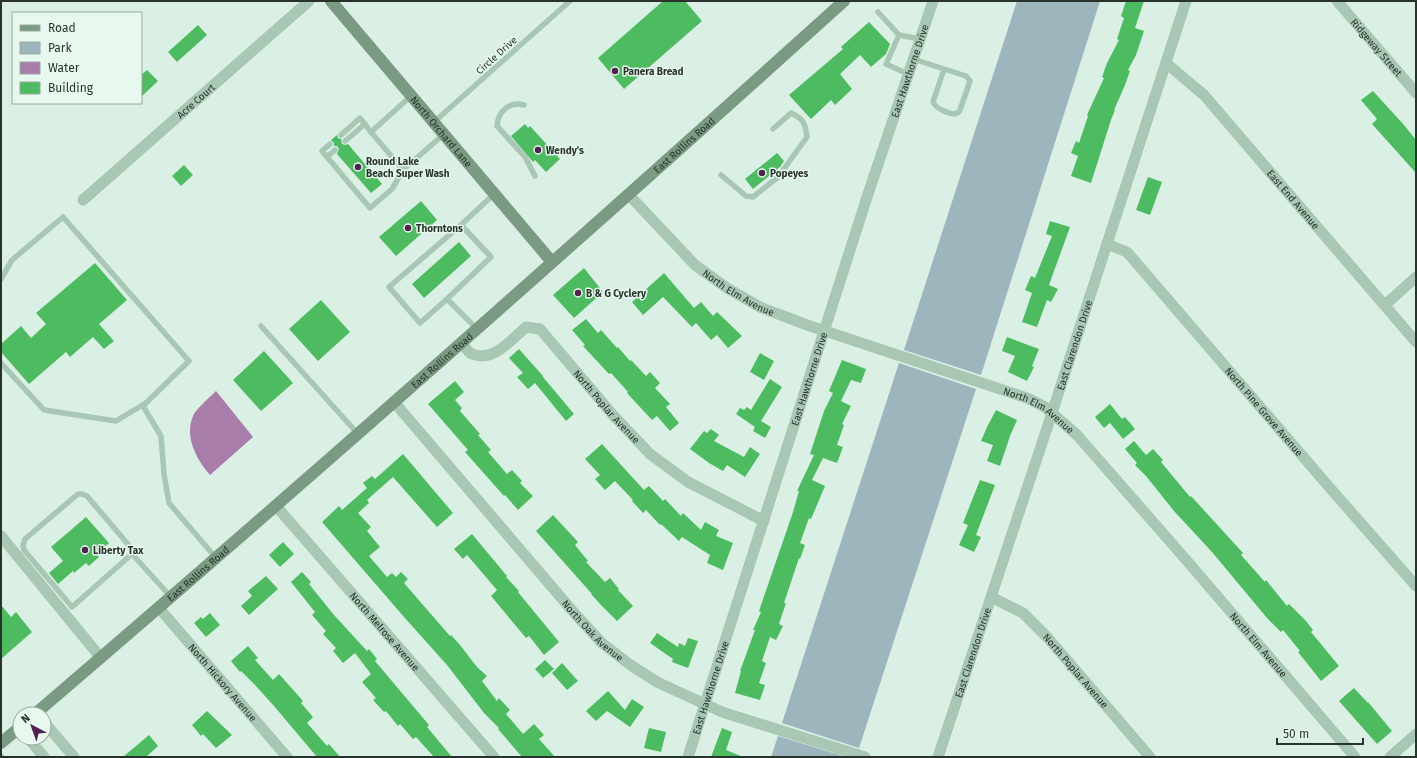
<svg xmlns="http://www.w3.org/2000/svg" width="1417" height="758" font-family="'Fira Sans',sans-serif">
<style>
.green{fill:#9db5bd}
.water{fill:#a97daa}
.building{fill:#4dbc60}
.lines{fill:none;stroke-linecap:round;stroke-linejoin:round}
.lane{stroke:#a8c7b4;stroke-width:5.5}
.street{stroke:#a8c7b4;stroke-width:11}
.secondary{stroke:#7a9a83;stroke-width:12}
.poi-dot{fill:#522152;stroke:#e7f8ef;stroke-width:1.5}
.labels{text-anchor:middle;stroke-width:3;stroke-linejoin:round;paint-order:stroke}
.street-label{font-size:10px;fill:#28342b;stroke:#e7f8ef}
.poi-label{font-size:10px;font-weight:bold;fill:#28342b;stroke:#e7f8ef;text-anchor:start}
</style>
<rect width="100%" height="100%" fill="#dbf0e5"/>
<!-- green -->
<g class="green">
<path d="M1017,1H1100L981,375L904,350Z"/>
<path d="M899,363L976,389L859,748L782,723Z"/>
<path d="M778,736L846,757H771Z"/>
</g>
<!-- water -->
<path class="water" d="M216,391L253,437L210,475C197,460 184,437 193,416C195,410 211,396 216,391Z"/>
<!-- building -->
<g class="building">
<path d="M663,1H685L702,21L624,89L598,58Z"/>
<path d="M1126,1H1144L1135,28L1144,31L1136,55L1128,70L1130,71L1125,85L1114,110H1115L1111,120L1091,183L1071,176L1078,156L1071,153L1076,141L1079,143L1088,116L1087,115L1104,78L1102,77L1107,63L1119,40L1117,39L1124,18L1121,16Z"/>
<path d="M869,22L890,44L886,54L871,67L860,55L840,74L852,89L835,105L831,100L811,119L789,95L843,49L841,47Z"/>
<path d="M198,25L207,35L177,62L168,52Z"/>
<path d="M147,70L158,81L141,97V75Z"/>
<path d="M1373,91L1404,125L1416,140V173L1372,124L1377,119L1361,100Z"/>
<path d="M525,124L528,128L530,126L560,159L546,172L535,160L533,162L511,136Z"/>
<path d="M337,135L338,138L341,139L342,144L345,145L348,144L382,184L371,193L337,154L339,149L337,146H334V143L331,140Z"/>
<path d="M777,153L784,161L780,167L753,189L745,179Z"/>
<path d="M184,165L193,175L181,186L172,176Z"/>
<path d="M1148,177L1162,182L1150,215L1136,210Z"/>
<path d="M421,201L437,220L396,256L379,237Z"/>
<path d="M1050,221L1070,227L1049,285L1058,289L1051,302L1047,300L1037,327L1022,322L1032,293L1025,290L1031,276L1035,278L1052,236L1046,234Z"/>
<path d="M459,242L471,256L424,298L412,284Z"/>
<path d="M95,263L127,300L99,324L114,341L104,349L93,337L70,357L66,352L29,384L1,352V344L21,326L31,338L46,324L36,313Z"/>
<path d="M584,268L603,292L574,318L553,295Z"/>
<path d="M664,273L694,308L701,302L713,316L717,312L742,336L728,348L717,335L711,340L696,323L692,327L663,297L643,315L632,302Z"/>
<path d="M321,300L350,332L318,361L289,329Z"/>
<path d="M586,319L598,333L601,330L617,348L618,347L630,361L631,360L646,376L650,372L660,383L655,388L670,404L666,407L679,423L670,431L657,416L652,420L627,393L628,392L611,373L609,374L583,346L585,345L572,330Z"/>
<path d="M1007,337L1039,349L1032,366L1034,367L1027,381L1008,372L1015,356L1002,351Z"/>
<path d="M519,349L543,376V377L574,414L566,421L535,383L528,389L517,377L523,373L509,358Z"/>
<path d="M264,351L293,383L261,411L233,380Z"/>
<path d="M760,353L774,361L764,380L750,372Z"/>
<path d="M842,360L866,369L861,383L851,380L841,401L851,406L842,424L844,425L837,445L843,447L837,463L823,458L812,480L825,486L811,519L809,518L800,543L805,545L800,559L799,558L784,603H786L779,624L783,626L776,640L770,637L762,661L766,663L759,683L765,685L760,700L735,693L741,671H740L755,630H753L761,612L759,611L793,512L799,491H797L814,455L810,454L824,411L833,393L829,391Z"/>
<path d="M770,379L782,387L761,421L771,427L765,438L753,431L755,427L736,414L740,408L744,410L747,407L751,410Z"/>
<path d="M455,381L464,392L455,400L462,408L460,411L480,434L478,435L491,450L488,452L507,474L512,470L522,481L520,483L533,496L518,510L505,495L504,496L465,452L468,450L428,404Z"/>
<path d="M1110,404L1122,419L1125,417L1135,429L1123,439L1110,423L1104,428L1095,417Z"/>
<path d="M996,410L1017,420L1010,436L1000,466L987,461L993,445L981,441L987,427Z"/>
<path d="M711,429L719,435L714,441L744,457L750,447L760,454L745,477L727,465L723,471L709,463L690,449L704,431L707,433Z"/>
<path d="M1134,441L1146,455L1153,449L1163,460L1161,462L1190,497L1191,496L1243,553L1241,555L1265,582L1266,580L1287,606L1289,604L1306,621L1313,630L1311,632L1339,666L1321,681L1298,652L1300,651L1283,630L1281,632L1267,618L1212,552L1174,511L1146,476L1135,465L1137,463L1125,449Z"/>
<path d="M602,444L644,490L649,486L663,501L665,499L681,516L683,513L701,530L705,522L719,530L716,536L733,543L723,570L707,563L710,555L682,537L679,541L661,524L660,525L646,510L643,513L632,501L633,500L615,481L605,490L595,479L600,475L585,459Z"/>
<path d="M403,454L453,513L437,527L393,477L367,500L369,503L358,513L371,527L367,531L380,547L369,556L387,577L392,573L396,577L401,572L408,579L404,583L450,636L451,635L460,645L477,667L487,676L482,681L497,701L499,698L510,710L506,714L523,734L534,724L544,735L539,739L555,757H522L498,729L499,728L484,713L447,665L404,617L322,522L339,506L342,510L367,488L363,483L372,476L375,479Z"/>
<path d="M980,480L995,485L976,535L981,537L974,552L959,545L968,525L963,523Z"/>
<path d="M553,515L578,542L575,545L588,561L586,562L605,582L610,578L619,589L618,590L633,606L617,621L601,605L591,594H592L536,531Z"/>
<path d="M86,517L109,543L96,554L99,557L89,566L86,563L74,573L73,571L58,584L49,573L63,561L51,547Z"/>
<path d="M472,534L507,576L506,577L519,591L518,592L559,642L544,655L529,636L526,638L491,596L497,590L467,555L463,559L454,549Z"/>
<path d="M283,542L294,554L280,567L269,555Z"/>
<path d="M302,572L311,582L309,584L334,615L367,651L369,649L377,659L375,661L429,725L427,727L452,757H434L416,737L413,739L400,724L398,726L386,711L384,712L373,700L376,698L362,682L371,674L355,653L343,663L333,651L336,648L323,634L326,631L312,615L315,612L291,582Z"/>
<path d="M266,576L278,589L249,615L241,606L252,596L248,591Z"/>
<path d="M1,605L11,617L16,612L32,632L1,659Z"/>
<path d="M210,613L220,625L206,637L194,623L201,617L203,619Z"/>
<path d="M657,633L678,647L679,643L685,646L688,638L698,641L688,668L672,662L673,659L650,643Z"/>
<path d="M248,646L258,658L255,660L273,680L279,674L303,701L301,703L313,717L307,723L327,746L329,744L340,757H317L274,706L255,685L241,671L240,672L231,661Z"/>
<path d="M545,660L554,669L543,678L535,669Z"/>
<path d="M562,663L578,681L567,690L552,673Z"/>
<path d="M1354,688L1368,703V702L1392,731L1377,744L1339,701Z"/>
<path d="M608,691L625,710L632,699L644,707L630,727L607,711L596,721L586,711Z"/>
<path d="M207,711L232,735L216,748L203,734L201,736L192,725Z"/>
<path d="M649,728L666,732L661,752L644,748Z"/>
<path d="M722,728L732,732L726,750L743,757H711Z"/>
<path d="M149,735L158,746L146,757H123Z"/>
</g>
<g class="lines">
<!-- lane -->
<g class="lane">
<path d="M878,12L899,35L920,39"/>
<path d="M899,35L886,64L908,74"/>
<path d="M913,59L966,76L970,81L960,110C959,112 958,113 955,114C949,114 935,108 933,102L944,69"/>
<path d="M411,96L371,132L403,170L444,134"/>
<path d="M524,105C510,101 498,111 497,126L525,157L535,176"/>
<path d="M434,122L570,1"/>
<path d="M341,135L360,118L371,132"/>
<path d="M345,141L365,124"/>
<path d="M330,144L322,151L370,208L392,189L403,170"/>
<path d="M327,157L335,150"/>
<path d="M721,175L746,196L753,197L778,177L807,137C805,123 804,119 791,113L773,129"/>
<path d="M1,279L12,260L63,217L189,361L146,403L116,421L44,410L1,363"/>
<path d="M447,299L491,257L461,225"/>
<path d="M261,326L358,434"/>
<path d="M477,329L447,299L420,323L389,287L461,225L494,194"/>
<path d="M146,403L143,406L161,436L164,474L169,503L216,558"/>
<path d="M132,554V549L87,496L82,494H78L25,539L23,546L24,550L72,607L132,554L171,597"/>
<path d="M1,756L2,757"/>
</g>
<!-- street -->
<g class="street">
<path id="s1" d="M1337,1L1416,93"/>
<path id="s2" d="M1166,63L1204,95L1416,342"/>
<path id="s3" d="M629,195L695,265L727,288L760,307L807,325L1027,398L1045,407L1077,435L1188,562L1355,757"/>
<path id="s4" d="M83,200L309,1"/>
<path id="s5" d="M1107,244L1127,252L1330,488L1416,586"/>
<path d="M1385,305L1416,277"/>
<path id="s6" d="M461,343C464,346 468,352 472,354C493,363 512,339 526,327L540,329L613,415L650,454L688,482L764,521"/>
<path id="s7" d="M394,402L576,615L602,643L629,664L657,682L722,712L865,757"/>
<path id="s8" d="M276,506L494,757"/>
<path d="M1,536L101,658"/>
<path id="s9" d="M991,597L1023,613L1048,638L1150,757"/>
<path id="s10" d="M159,608L287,757"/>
<path d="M44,722L74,757"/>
<path d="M28,738L44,757"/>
<path id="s11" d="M688,757L867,197L933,1"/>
<path id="s12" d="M938,757L1052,413L1186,1"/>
<path d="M1390,757L1416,734"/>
</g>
<!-- secondary -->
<g class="secondary">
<path id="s13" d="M331,1L552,262"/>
<path id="s14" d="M35,714C308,480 577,242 844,1"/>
<path d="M1,743L20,727"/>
</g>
</g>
<!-- markers -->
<g class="poi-dot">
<circle cx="615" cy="71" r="4"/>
<circle cx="538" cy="150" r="4"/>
<circle cx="358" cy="167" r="4"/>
<circle cx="762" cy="173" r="4"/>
<circle cx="408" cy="228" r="4"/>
<circle cx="578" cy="293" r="4"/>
<circle cx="85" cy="550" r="4"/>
</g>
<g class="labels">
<!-- street labels -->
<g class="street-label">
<text dy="4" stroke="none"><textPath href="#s1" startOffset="61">Ridgeway Street</textPath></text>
<text transform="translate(496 55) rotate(-42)" y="4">Circle Drive</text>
<text dy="4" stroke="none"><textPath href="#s11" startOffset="721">East Hawthorne Drive</textPath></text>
<text dy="4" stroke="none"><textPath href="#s4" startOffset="150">Acre Court</textPath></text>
<text dy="4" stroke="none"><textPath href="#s13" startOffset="171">North Orchard Lane</textPath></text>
<text dy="4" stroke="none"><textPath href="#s14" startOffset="863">East Rollins Road</textPath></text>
<text dy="4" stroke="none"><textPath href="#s2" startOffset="187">East End Avenue</textPath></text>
<text dy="4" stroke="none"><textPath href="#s3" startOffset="148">North Elm Avenue</textPath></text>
<text dy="4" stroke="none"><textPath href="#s12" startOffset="434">East Clarendon Drive</textPath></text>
<text dy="4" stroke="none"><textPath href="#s14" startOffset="539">East Rollins Road</textPath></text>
<text dy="4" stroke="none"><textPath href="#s11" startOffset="397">East Hawthorne Drive</textPath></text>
<text dy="4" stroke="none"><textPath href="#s6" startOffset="196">North Poplar Avenue</textPath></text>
<text dy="4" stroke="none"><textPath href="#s5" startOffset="232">North Pine Grove Avenue</textPath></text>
<text dy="4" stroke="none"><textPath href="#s3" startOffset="472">North Elm Avenue</textPath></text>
<text dy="4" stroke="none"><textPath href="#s14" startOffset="215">East Rollins Road</textPath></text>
<text dy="4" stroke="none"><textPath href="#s7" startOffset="303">North Oak Avenue</textPath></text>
<text dy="4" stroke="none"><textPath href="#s8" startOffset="166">North Melrose Avenue</textPath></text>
<text dy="4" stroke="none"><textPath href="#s3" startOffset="796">North Elm Avenue</textPath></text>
<text dy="4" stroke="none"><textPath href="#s12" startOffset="110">East Clarendon Drive</textPath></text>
<text dy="4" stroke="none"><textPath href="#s9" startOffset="114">North Poplar Avenue</textPath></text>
<text dy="4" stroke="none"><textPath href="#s10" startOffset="98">North Hickory Avenue</textPath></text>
<text dy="4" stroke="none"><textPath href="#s11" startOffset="73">East Hawthorne Drive</textPath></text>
</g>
<!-- poi labels -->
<g class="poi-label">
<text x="623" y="75">Panera Bread</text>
<text x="546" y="154">Wendy's</text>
<text x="366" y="165">Round Lake<tspan x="366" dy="12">Beach Super Wash</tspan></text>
<text x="770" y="177">Popeyes</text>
<text x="416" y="232">Thorntons</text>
<text x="586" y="297">B &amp; G Cyclery</text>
<text x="93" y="554">Liberty Tax</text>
</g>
</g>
<!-- border -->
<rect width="1417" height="758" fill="none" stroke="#28342b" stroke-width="4"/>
<!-- legend -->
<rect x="12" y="12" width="130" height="92" fill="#e7f8ef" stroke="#9baaa1"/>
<rect x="20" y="25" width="20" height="6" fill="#7a9a83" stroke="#9baaa1"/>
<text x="48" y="32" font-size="12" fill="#28342b">Road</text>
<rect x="20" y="42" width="20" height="12" fill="#9db5bd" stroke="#9baaa1"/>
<text x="48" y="52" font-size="12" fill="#28342b">Park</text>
<rect x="20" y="62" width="20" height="12" fill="#a97daa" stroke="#9baaa1"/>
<text x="48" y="72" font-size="12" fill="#28342b">Water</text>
<rect x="20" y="82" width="20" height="12" fill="#4dbc60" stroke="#9baaa1"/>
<text x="48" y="92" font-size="12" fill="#28342b">Building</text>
<!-- north arrow -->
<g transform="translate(32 726) rotate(319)"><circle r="19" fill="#e7f8ef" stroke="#9baaa1"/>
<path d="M0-3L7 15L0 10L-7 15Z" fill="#522152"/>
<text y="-6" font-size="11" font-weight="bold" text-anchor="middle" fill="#28342b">N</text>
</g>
<!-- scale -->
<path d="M1277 738v6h86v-6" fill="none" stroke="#28342b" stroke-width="2"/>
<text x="1283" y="738" font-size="12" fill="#28342b" stroke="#e7f8ef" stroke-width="3" paint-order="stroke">50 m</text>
</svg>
